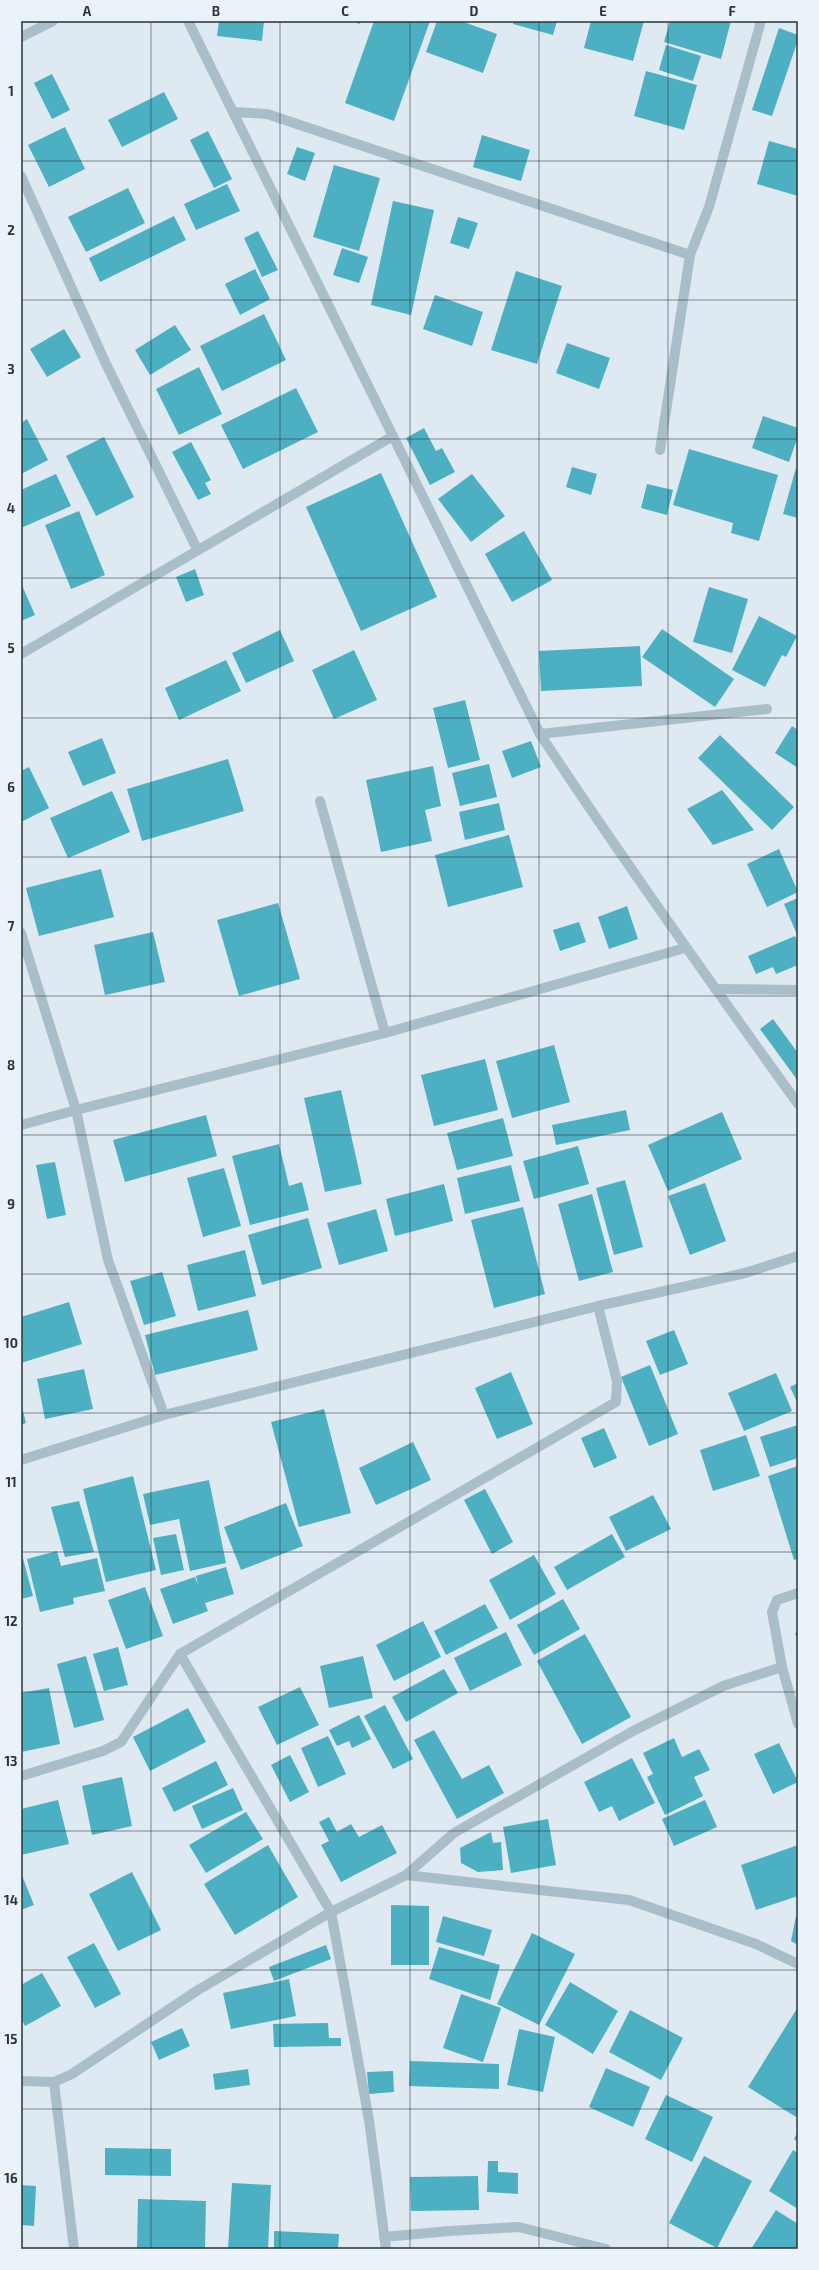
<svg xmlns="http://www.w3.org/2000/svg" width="819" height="2270" font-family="'Exo 2',sans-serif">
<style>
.building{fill:#4cb0c2}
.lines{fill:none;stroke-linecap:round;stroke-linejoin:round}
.street{stroke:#aabeca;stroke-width:10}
.grid{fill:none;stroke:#2a3538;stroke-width:1;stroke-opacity:0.55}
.neatline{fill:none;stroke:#2a3538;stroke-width:1.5}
.grid-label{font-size:13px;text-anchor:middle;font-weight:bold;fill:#2a3538}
</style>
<rect width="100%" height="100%" fill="#dee9f2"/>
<!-- building -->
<g class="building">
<path d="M219,21H264L262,41L217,36Z"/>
<path d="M351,21H361L360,24Z"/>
<path d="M374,21H430L394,121L345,103Z"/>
<path d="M437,21H461L497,34L483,73L426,52Z"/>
<path d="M514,21H557L553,35L513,24Z"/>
<path d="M591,21H644L633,61L584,48Z"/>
<path d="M670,21H731L721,59L664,42Z"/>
<path d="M779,28L798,35V40L772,116L752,110Z"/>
<path d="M666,45L701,56L693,81L659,70Z"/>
<path d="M646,71L697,85L684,130L634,116Z"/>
<path d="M52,74L70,110L52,119L34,83Z"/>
<path d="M164,92L178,119L122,147L108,120Z"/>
<path d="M65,127L85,169L49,187L28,145Z"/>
<path d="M208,131L232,179L214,188L190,140Z"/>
<path d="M482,135L530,150L521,181L473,167Z"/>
<path d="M769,141L798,149V196L757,184Z"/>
<path d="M297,147L315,153L305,181L287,174Z"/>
<path d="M334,165L380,178L359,251L313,237Z"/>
<path d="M227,184L240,211L196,230L184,204Z"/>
<path d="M128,188L145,223L86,252L68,217Z"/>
<path d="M393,201L434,210L411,315L371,305Z"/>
<path d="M174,216L186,240L100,282L89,258Z"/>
<path d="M458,217L478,223L469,249L450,243Z"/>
<path d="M258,231L278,270L262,277L244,238Z"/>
<path d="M342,248L368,257L359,283L333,275Z"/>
<path d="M255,269L270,299L240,315L225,284Z"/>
<path d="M516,271L562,286L537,364L491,350Z"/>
<path d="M435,295L483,312L472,346L423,329Z"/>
<path d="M264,314L286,360L222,391L200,346Z"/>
<path d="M175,325L191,350L150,375L135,350Z"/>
<path d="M64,329L81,357L47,377L30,349Z"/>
<path d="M567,343L610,358L599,389L556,373Z"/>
<path d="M199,367L222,414L179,435L156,389Z"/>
<path d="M296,388L318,432L243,469L221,425Z"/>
<path d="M763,416L798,428V436L789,462L752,448Z"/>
<path d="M27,419L48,460L21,474V423Z"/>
<path d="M424,428L436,451L442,448L455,472L430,485L406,438Z"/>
<path d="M104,437L134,497L96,516L66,456Z"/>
<path d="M191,442L211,480L205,483L211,494L198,500L172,452Z"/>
<path d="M689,449L778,475L759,541L731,533L733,523L673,505Z"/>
<path d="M572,467L597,474L591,495L566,487Z"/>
<path d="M796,468L798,469V518L783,514Z"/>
<path d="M381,473L437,597L361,631L306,507Z"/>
<path d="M56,474L71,506L21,528V490Z"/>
<path d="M472,474L505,516L471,542L438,499Z"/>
<path d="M647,484L673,490L667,515L641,508Z"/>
<path d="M79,511L105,575L71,589L45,525Z"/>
<path d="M524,531L552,580L512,602L485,554Z"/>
<path d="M195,569L204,595L186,602L176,577Z"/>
<path d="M21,583L35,615L21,621Z"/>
<path d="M709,587L748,599L732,653L693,642Z"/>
<path d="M759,616L797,636L786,657L782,655L765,687L732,670Z"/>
<path d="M662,629L734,679L715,707L642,657Z"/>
<path d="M280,630L294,661L246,683L232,653Z"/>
<path d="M640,646L642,686L541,691L539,651Z"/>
<path d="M354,650L377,700L334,719L312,670Z"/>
<path d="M226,660L241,691L179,720L165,688Z"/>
<path d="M465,700L480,760L448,768L433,708Z"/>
<path d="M792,726L798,730V768L775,753Z"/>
<path d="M720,735L794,807L772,830L698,758Z"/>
<path d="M102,738L116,773L83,786L68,752Z"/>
<path d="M531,741L541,767L512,778L502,751Z"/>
<path d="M228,759L244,811L142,841L127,789Z"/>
<path d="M489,764L497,797L460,806L452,773Z"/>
<path d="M433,766L441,806L425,810L432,841L381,852L366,780Z"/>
<path d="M29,767L49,808L21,822V771Z"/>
<path d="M722,790L754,830L713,845L687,809Z"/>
<path d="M112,791L130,832L68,858L50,818Z"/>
<path d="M499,803L505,830L465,840L459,812Z"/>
<path d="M509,835L523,887L448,907L435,855Z"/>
<path d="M779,849L798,892L767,907L747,864Z"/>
<path d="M101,869L114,917L39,936L26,888Z"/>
<path d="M798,898V937L784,904Z"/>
<path d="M278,903L300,979L239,996L217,920Z"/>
<path d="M627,906L638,939L609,949L598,917Z"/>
<path d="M579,922L586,942L560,951L553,930Z"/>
<path d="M153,932L165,982L105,995L94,945Z"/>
<path d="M795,936L798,944V965L776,974L773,967L756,974L748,956Z"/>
<path d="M773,1019L798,1053V1081L760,1029Z"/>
<path d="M554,1045L570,1102L512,1118L496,1061Z"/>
<path d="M485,1059L498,1110L434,1126L421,1075Z"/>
<path d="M341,1090L362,1184L325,1192L304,1098Z"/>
<path d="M626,1110L630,1130L556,1145L552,1125Z"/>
<path d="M722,1112L742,1159L668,1191L648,1145Z"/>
<path d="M206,1115L217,1156L125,1182L113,1140Z"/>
<path d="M503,1118L513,1156L457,1170L447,1133Z"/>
<path d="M279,1144L289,1186L302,1182L309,1210L250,1225L232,1156Z"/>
<path d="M578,1146L589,1184L534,1199L523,1161Z"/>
<path d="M55,1162L66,1215L47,1219L36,1165Z"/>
<path d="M511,1165L520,1201L465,1214L457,1178Z"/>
<path d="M224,1168L241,1226L203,1237L187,1178Z"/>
<path d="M625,1180L643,1247L614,1255L596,1188Z"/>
<path d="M705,1183L726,1241L690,1255L668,1196Z"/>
<path d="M444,1184L453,1221L395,1236L386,1199Z"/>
<path d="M592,1194L613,1272L579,1281L558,1204Z"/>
<path d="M523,1207L545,1294L494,1308L471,1220Z"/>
<path d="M376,1209L388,1251L339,1265L327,1223Z"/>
<path d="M308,1218L322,1268L262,1285L248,1235Z"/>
<path d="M245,1250L256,1296L198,1311L187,1265Z"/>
<path d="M162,1272L176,1316L144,1325L130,1281Z"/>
<path d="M69,1302L82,1344L21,1363V1317Z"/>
<path d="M248,1310L258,1350L155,1375L145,1335Z"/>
<path d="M674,1330L688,1364L660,1375L646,1341Z"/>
<path d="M650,1365L678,1434L649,1446L621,1377Z"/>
<path d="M84,1369L93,1409L45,1419L37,1379Z"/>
<path d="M511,1372L533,1424L497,1439L475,1388Z"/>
<path d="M776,1373L792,1411L744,1431L728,1393Z"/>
<path d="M798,1383V1404L790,1387Z"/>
<path d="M21,1403L26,1423L21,1425Z"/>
<path d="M324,1409L351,1513L299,1527L271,1422Z"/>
<path d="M798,1425V1458L770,1467L760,1437Z"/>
<path d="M604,1428L617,1458L594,1468L581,1438Z"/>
<path d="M746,1435L760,1476L713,1491L700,1450Z"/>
<path d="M413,1442L431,1480L376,1505L359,1468Z"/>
<path d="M798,1466V1559L794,1560L768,1476Z"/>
<path d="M133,1476L156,1570L106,1582L83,1489Z"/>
<path d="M209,1480L226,1563L190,1571L179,1519L150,1525L143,1494Z"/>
<path d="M485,1489L513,1542L492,1554L464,1500Z"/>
<path d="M653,1495L671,1529L626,1551L609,1517Z"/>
<path d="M79,1501L94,1552L65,1557L51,1507Z"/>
<path d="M286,1503L303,1546L241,1570L224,1527Z"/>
<path d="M176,1534L184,1570L161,1575L153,1538Z"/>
<path d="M612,1534L625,1557L567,1590L554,1567Z"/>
<path d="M21,1551L33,1596L21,1599Z"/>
<path d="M57,1551L61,1566L97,1558L105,1591L73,1598L74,1604L40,1612L27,1559Z"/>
<path d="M534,1555L556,1594L510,1620L489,1580Z"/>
<path d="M226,1567L234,1594L205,1603L208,1611L173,1624L160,1589L195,1577L198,1585L196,1576Z"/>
<path d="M145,1587L163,1636L126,1649L108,1600Z"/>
<path d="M563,1599L580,1629L534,1655L517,1625Z"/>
<path d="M485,1604L498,1628L446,1655L434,1631Z"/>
<path d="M423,1621L441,1657L394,1681L376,1645Z"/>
<path d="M506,1632L522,1665L470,1691L454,1658Z"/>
<path d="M798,1632V1642L795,1633Z"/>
<path d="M585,1634L631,1717L582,1744L537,1661Z"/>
<path d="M118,1647L128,1685L104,1691L93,1654Z"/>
<path d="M86,1656L104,1720L74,1728L57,1664Z"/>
<path d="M363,1656L373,1698L329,1708L320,1666Z"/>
<path d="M444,1669L458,1693L406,1722L392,1697Z"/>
<path d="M300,1687L319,1725L277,1745L258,1707Z"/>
<path d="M49,1688L60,1744L21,1752V1693Z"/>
<path d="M385,1705L413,1759L393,1769L364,1716Z"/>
<path d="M188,1708L206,1742L150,1771L133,1737Z"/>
<path d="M359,1715L371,1739L352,1748L349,1741L337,1746L329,1730Z"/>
<path d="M434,1730L462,1779L489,1765L504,1793L457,1819L414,1740Z"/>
<path d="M328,1736L346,1774L318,1787L301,1748Z"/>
<path d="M674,1738L682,1757L699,1749L710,1770L694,1777L703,1796L665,1815L647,1777L653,1774L643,1753Z"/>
<path d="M779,1743L798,1782L773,1794L754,1754Z"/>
<path d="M290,1755L309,1792L290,1802L271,1765Z"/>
<path d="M632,1758L655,1803L619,1821L612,1806L599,1812L584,1782Z"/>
<path d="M216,1761L228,1785L174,1812L162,1788Z"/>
<path d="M122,1777L132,1826L92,1835L82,1786Z"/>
<path d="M233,1788L243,1810L202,1829L192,1806Z"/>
<path d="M58,1800L69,1844L21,1855V1809Z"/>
<path d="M705,1800L717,1827L674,1846L662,1819Z"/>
<path d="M246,1812L263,1839L206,1873L189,1845Z"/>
<path d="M329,1817L337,1832L351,1824L359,1837L382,1825L397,1853L341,1882L321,1845L329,1841L319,1822Z"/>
<path d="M548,1819L556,1865L511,1873L503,1827Z"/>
<path d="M491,1832L493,1843L501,1842L503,1870L478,1872L461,1863L460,1848Z"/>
<path d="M268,1845L298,1897L235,1935L204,1884Z"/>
<path d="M798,1845V1896L756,1910L741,1865Z"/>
<path d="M132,1872L161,1930L118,1951L89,1894Z"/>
<path d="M21,1873L34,1905L21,1910Z"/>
<path d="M391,1905L429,1906V1965H391Z"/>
<path d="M443,1916L492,1930L484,1956L436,1942Z"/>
<path d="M796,1916H798V1945L791,1941Z"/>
<path d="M532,1933L575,1954L539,2025L497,2004Z"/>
<path d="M94,1943L121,1994L95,2008L67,1957Z"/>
<path d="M326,1945L331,1959L274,1981L269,1967Z"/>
<path d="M439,1947L500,1965L490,2000L429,1979Z"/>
<path d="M42,1973L61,2006L25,2026L21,2018V1985Z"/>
<path d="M289,1979L296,2016L231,2029L223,1993Z"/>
<path d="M570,1982L618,2011L593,2054L545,2025Z"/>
<path d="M461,1994L501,2008L483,2062L443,2048Z"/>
<path d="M798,2007V2114L796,2117L748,2087Z"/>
<path d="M630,2010L683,2038L661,2080L609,2052Z"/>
<path d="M328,2023L329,2038H341V2046L274,2047L273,2024Z"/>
<path d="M182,2028L190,2046L159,2060L151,2042Z"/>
<path d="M519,2029L555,2037L543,2092L507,2085Z"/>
<path d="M410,2061L499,2064V2089L409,2086Z"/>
<path d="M606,2068L650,2087L633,2127L589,2107Z"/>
<path d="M248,2069L250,2085L215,2090L213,2074Z"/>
<path d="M393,2071L394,2092L369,2094L367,2072Z"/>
<path d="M666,2095L713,2117L692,2162L645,2139Z"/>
<path d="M798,2132V2142L794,2139Z"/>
<path d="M105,2148L171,2149V2176L105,2175Z"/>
<path d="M793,2150L798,2153V2209L769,2191Z"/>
<path d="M704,2156L752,2181L717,2248L669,2223Z"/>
<path d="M488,2161H498V2172L518,2173V2194L487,2192Z"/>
<path d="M478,2176L479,2210L411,2211L410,2177Z"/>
<path d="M232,2183L271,2185L268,2249H228Z"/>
<path d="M21,2185L36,2186L34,2226L21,2225Z"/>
<path d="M138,2199L206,2201L205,2249H137Z"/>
<path d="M776,2210L798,2224V2246L796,2249H751Z"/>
<path d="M274,2231L339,2234L338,2249H274Z"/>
</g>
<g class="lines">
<!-- street -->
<g class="street">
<path d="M188,21L540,734C623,860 710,982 798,1104"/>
<path d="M21,37L53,21"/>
<path d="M234,112L267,114L690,255"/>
<path d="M21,176L106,364L197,549"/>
<path d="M660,450L690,255L709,207L761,21"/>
<path d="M21,654L393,436"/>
<path d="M540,734L767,709"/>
<path d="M320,801L385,1033"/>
<path d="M21,933L76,1110L108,1260L164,1415"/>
<path d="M715,989L798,990"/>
<path d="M21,1125L76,1110L385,1033L685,948"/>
<path d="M21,1460L164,1415L598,1306L745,1273L798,1256"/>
<path d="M798,1593L777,1600L772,1612L782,1667L798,1724"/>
<path d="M180,1654L331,1912L369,2120L386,2249"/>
<path d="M21,1776L103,1751L121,1742L180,1654L616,1402L617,1381L598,1306"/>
<path d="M406,1875L629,1900L756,1944L798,1964"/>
<path d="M21,2081L54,2082L72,2074L198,1990L331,1912L406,1875L454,1833L633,1731L723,1686L782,1667"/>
<path d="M54,2082L74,2249"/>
<path d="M384,2237L449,2231L519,2227L606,2249"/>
</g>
</g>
<!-- grid -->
<path class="grid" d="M151,21V2249M280,21V2249M410,21V2249M539,21V2249M668,21V2249M21,161H798M21,300H798M21,439H798M21,578H798M21,718H798M21,857H798M21,996H798M21,1135H798M21,1274H798M21,1413H798M21,1552H798M21,1692H798M21,1831H798M21,1970H798M21,2109H798"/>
<!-- border -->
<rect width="819" height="2270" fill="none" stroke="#ebf3fa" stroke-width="44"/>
<rect x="22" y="22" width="775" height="2226" class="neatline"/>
<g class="grid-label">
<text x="87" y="16">A</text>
<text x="216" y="16">B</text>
<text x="345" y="16">C</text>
<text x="474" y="16">D</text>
<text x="603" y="16">E</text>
<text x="732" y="16">F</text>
<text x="11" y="96">1</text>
<text x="11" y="235">2</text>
<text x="11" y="374">3</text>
<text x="11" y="513">4</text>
<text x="11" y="653">5</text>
<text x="11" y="792">6</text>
<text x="11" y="931">7</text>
<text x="11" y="1070">8</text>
<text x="11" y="1209">9</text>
<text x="11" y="1348">10</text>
<text x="11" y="1487">11</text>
<text x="11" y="1626">12</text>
<text x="11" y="1766">13</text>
<text x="11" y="1905">14</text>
<text x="11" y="2044">15</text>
<text x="11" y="2183">16</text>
</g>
</svg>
